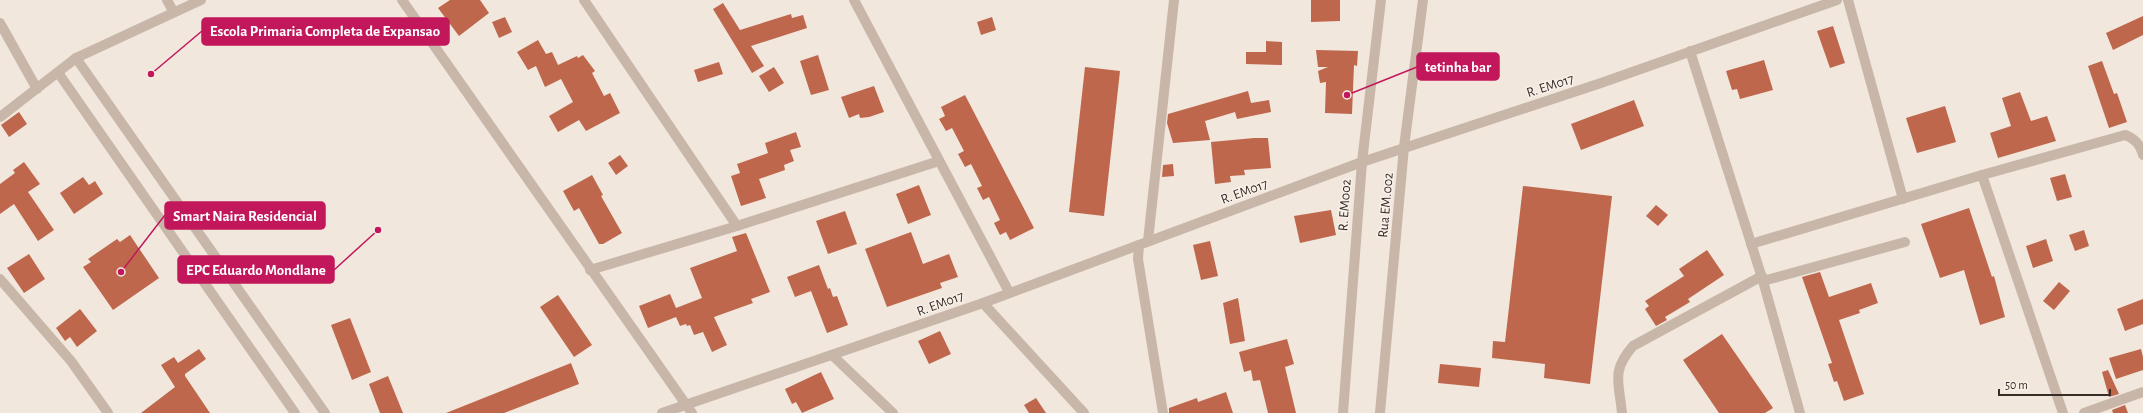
<svg xmlns="http://www.w3.org/2000/svg" width="2143" height="413" font-family="'Alegreya Sans',sans-serif">
<style>
.building{fill:#bf674c}
.lines{fill:none;stroke-linecap:round;stroke-linejoin:round}
.minor{stroke:#c8b7a9;stroke-width:10}
.labels{text-anchor:middle;stroke-width:3;stroke-linejoin:round;paint-order:stroke}
.street-label{font-size:14px;fill:#362d29;stroke:#f9f1e9}
.leader{fill:none;stroke:#c2185b;stroke-width:1.5}
.callout-dot{fill:#c2185b;stroke:#f9f1e9;stroke-width:1.5}
.callout{fill:#c2185b;stroke:#c2185b;stroke-width:1.5}
.callout-label{font-size:15px;text-anchor:middle;font-weight:bold;fill:#fff}
</style>
<rect width="100%" height="100%" fill="#f1e7dd"/>
<!-- building -->
<g class="building">
<path d="M450,0H480L489,13L459,36L438,8Z"/>
<path d="M1311,0H1340V21L1311,22Z"/>
<path d="M723,3L740,30L791,14L792,18L803,15L807,28L751,46L764,66L752,73L713,9Z"/>
<path d="M2143,16V35L2113,50L2106,33Z"/>
<path d="M505,17L512,32L499,38L492,22Z"/>
<path d="M992,17L996,30L981,35L977,22Z"/>
<path d="M1833,26L1845,63L1830,68L1817,31Z"/>
<path d="M538,40L546,54L552,52L558,65L577,56L578,58L583,55L595,71L592,73L604,96L610,93L620,113L586,131L579,120L558,132L549,116L573,102L561,79L545,87L536,66L528,70L517,52Z"/>
<path d="M1266,41L1282,42V65L1246,64V52H1266Z"/>
<path d="M1316,50L1358,51L1357,66L1354,65L1352,114L1325,113L1326,82L1320,83L1318,71L1328,67H1318Z"/>
<path d="M818,55L829,90L811,95L800,61Z"/>
<path d="M1764,60L1773,90L1740,99L1737,89L1732,90L1726,71Z"/>
<path d="M2102,61L2114,94L2117,93L2127,122L2109,128L2088,66Z"/>
<path d="M719,62L723,74L698,82L694,70Z"/>
<path d="M774,67L784,83L769,92L759,76Z"/>
<path d="M1085,67L1120,71L1104,216L1069,212Z"/>
<path d="M874,86L884,112L869,117L860,118L859,114L849,118L841,97Z"/>
<path d="M1248,91L1251,103L1269,100L1271,112L1237,119L1235,112L1205,121L1210,140L1173,143L1167,123L1168,114Z"/>
<path d="M2020,92L2031,121L2047,116L2056,141L1998,158L1990,133L2011,126L2002,98Z"/>
<path d="M965,95L1034,228L1010,240L1006,232L1000,235L994,223L1000,220L989,197L983,200L977,188L982,186L971,164L965,167L958,154L964,151L952,128L946,131L939,119L945,116L941,107Z"/>
<path d="M1634,100L1644,126L1581,150L1571,124Z"/>
<path d="M1945,106L1956,142L1917,153L1906,118Z"/>
<path d="M19,112L27,124L9,137L1,125Z"/>
<path d="M796,132L801,147L790,150L794,161L784,165L785,170L759,179L766,198L741,206L731,176L740,173L737,164L768,153L765,143Z"/>
<path d="M1254,138H1268L1271,168L1244,170L1245,175L1230,176L1231,182L1215,184L1211,142Z"/>
<path d="M620,155L628,166L616,175L608,163Z"/>
<path d="M24,162L40,184L28,192L54,230L38,241L14,204L0,214V184L15,173L13,170Z"/>
<path d="M1173,164L1174,176L1162,177L1163,165Z"/>
<path d="M2065,174L2072,197L2057,201L2050,178Z"/>
<path d="M592,175L603,195L601,196L622,233L603,244H599L579,208L574,211L563,191Z"/>
<path d="M83,177L89,185L95,181L103,194L74,214L60,193Z"/>
<path d="M919,185L931,215L908,224L896,194Z"/>
<path d="M1523,186L1612,196L1590,384L1544,378L1545,364L1492,358L1493,341L1505,342Z"/>
<path d="M1656,205L1668,215L1658,226L1646,216Z"/>
<path d="M1969,208L1992,277L1994,276L2005,317L1980,325L1964,270L1940,278L1921,224Z"/>
<path d="M1331,210L1336,235L1300,243L1294,216Z"/>
<path d="M845,211L857,244L828,254L816,221Z"/>
<path d="M2084,230L2089,246L2075,251L2069,235Z"/>
<path d="M911,232L923,264L949,254L958,277L940,283L942,288L887,307L865,249Z"/>
<path d="M746,233L770,292L751,299L753,303L714,317L727,345L712,352L703,332L694,335L690,325L687,326L686,324L680,326L676,317L648,328L639,306L670,294L676,308L702,298L690,268L737,251L732,237Z"/>
<path d="M130,235L159,278L113,310L83,267L91,262L88,259L117,239L120,242Z"/>
<path d="M2046,239L2053,261L2033,268L2026,246Z"/>
<path d="M1210,241L1218,276L1201,280L1193,245Z"/>
<path d="M1707,250L1724,275L1688,299L1690,302L1665,317L1667,320L1656,326L1645,309L1649,306L1645,301L1684,276L1679,269Z"/>
<path d="M29,254L45,279L24,293L7,268Z"/>
<path d="M819,265L828,289L830,288L833,297L837,296L848,325L827,333L811,291L795,297L787,277Z"/>
<path d="M1820,272L1829,297L1871,283L1878,303L1859,310L1860,313L1839,320L1864,394L1844,401L1837,381L1834,382L1828,364L1832,363L1802,277Z"/>
<path d="M2059,282L2070,291L2054,310L2043,301Z"/>
<path d="M558,295L592,345L574,357L540,307Z"/>
<path d="M1238,298L1245,341L1230,344L1223,303Z"/>
<path d="M2143,299V324L2125,331L2117,309Z"/>
<path d="M80,309L97,331L77,347L70,337L65,341L56,328Z"/>
<path d="M350,318L371,372L352,380L331,325Z"/>
<path d="M940,331L951,354L929,364L918,341Z"/>
<path d="M1722,334L1773,408L1765,413H1719L1683,360Z"/>
<path d="M1287,339L1294,364L1285,367L1296,413H1268L1260,380L1253,381L1251,370L1244,372L1239,352Z"/>
<path d="M199,349L206,359L185,374V376L210,413H141L175,387L161,365L174,357L178,363Z"/>
<path d="M2141,349L2143,357V370L2116,379L2109,358Z"/>
<path d="M571,363L579,384L504,413H446Z"/>
<path d="M1440,364L1481,368L1479,387L1438,383Z"/>
<path d="M2108,370L2119,394L2109,397L2102,372Z"/>
<path d="M821,372L834,399L802,413L796,402L792,404L785,389Z"/>
<path d="M388,376L403,413H380L369,384Z"/>
<path d="M1226,392L1233,413H1169V408L1197,398L1198,402Z"/>
<path d="M1036,398L1046,413H1029L1024,405Z"/>
<path d="M2125,405L2128,413H2113L2112,410Z"/>
</g>
<g class="lines">
<!-- minor -->
<g class="minor">
<path d="M167,0L173,11"/>
<path d="M402,0L692,413"/>
<path d="M584,0L737,226"/>
<path d="M854,0L1009,292"/>
<path d="M1848,0L1903,199"/>
<path d="M0,23L37,89"/>
<path d="M1690,51L1763,281L1800,413"/>
<path d="M76,58L325,413"/>
<path d="M59,74L295,413"/>
<path d="M0,117L76,58L201,0"/>
<path d="M1982,175L2063,413"/>
<path d="M1148,241L1174,0"/>
<path d="M1751,244L1982,175L2125,135C2135,139 2140,144 2143,155"/>
<path d="M1139,245L1138,259L1163,413"/>
<path d="M590,270L737,226L939,161"/>
<path d="M0,279L71,361L108,413"/>
<path d="M1763,281L1905,242"/>
<path d="M983,303L1084,413"/>
<path d="M832,355L893,413"/>
<path d="M662,413L983,303L1362,162L1601,83L1837,0"/>
<path d="M1343,413L1362,162L1381,0"/>
<path d="M1380,413L1404,147L1423,0"/>
<path d="M1622,413C1619,382 1611,371 1633,346L1762,276"/>
<path d="M2084,413L2143,392"/>
</g>
</g>
<g class="labels">
<!-- street labels -->
<g class="street-label">
<text transform="translate(1550 85) rotate(-18)" y="5">R. EM017</text>
<text transform="translate(1244 191) rotate(-20)" y="5">R. EM017</text>
<text transform="translate(1344 205) rotate(-86)" y="5">R. EM002</text>
<text transform="translate(1385 205) rotate(-85)" y="5">Rua EM.002</text>
<text transform="translate(940 303) rotate(-20)" y="5">R. EM017</text>
</g>
</g>
<!-- callouts -->
<path class="leader" d="M151 74L202 31M1347 95L1417 67M121 272L165 215M378 230L334 270"/>
<g class="callout-dot">
<circle cx="151" cy="74" r="4"/>
<circle cx="1347" cy="95" r="4"/>
<circle cx="121" cy="272" r="4"/>
<circle cx="378" cy="230" r="4"/>
</g>
<g class="callout">
<rect x="202" y="18" width="247" height="27" rx="4"/>
<rect x="1417" y="53" width="82" height="27" rx="4"/>
<rect x="165" y="202" width="160" height="27" rx="4"/>
<rect x="178" y="256" width="156" height="27" rx="4"/>
</g>
<g class="callout-label">
<text x="325" y="36">Escola Primaria Completa de Expansao</text>
<text x="1458" y="72">tetinha bar</text>
<text x="245" y="221">Smart Naira Residencial</text>
<text x="256" y="275">EPC Eduardo Mondlane</text>
</g>
<!-- scale -->
<path d="M1999 389v6h111v-6" fill="none" stroke="#362d29" stroke-width="2"/>
<text x="2005" y="389" font-size="12" fill="#362d29" stroke="#f9f1e9" stroke-width="3" paint-order="stroke">50 m</text>
</svg>
